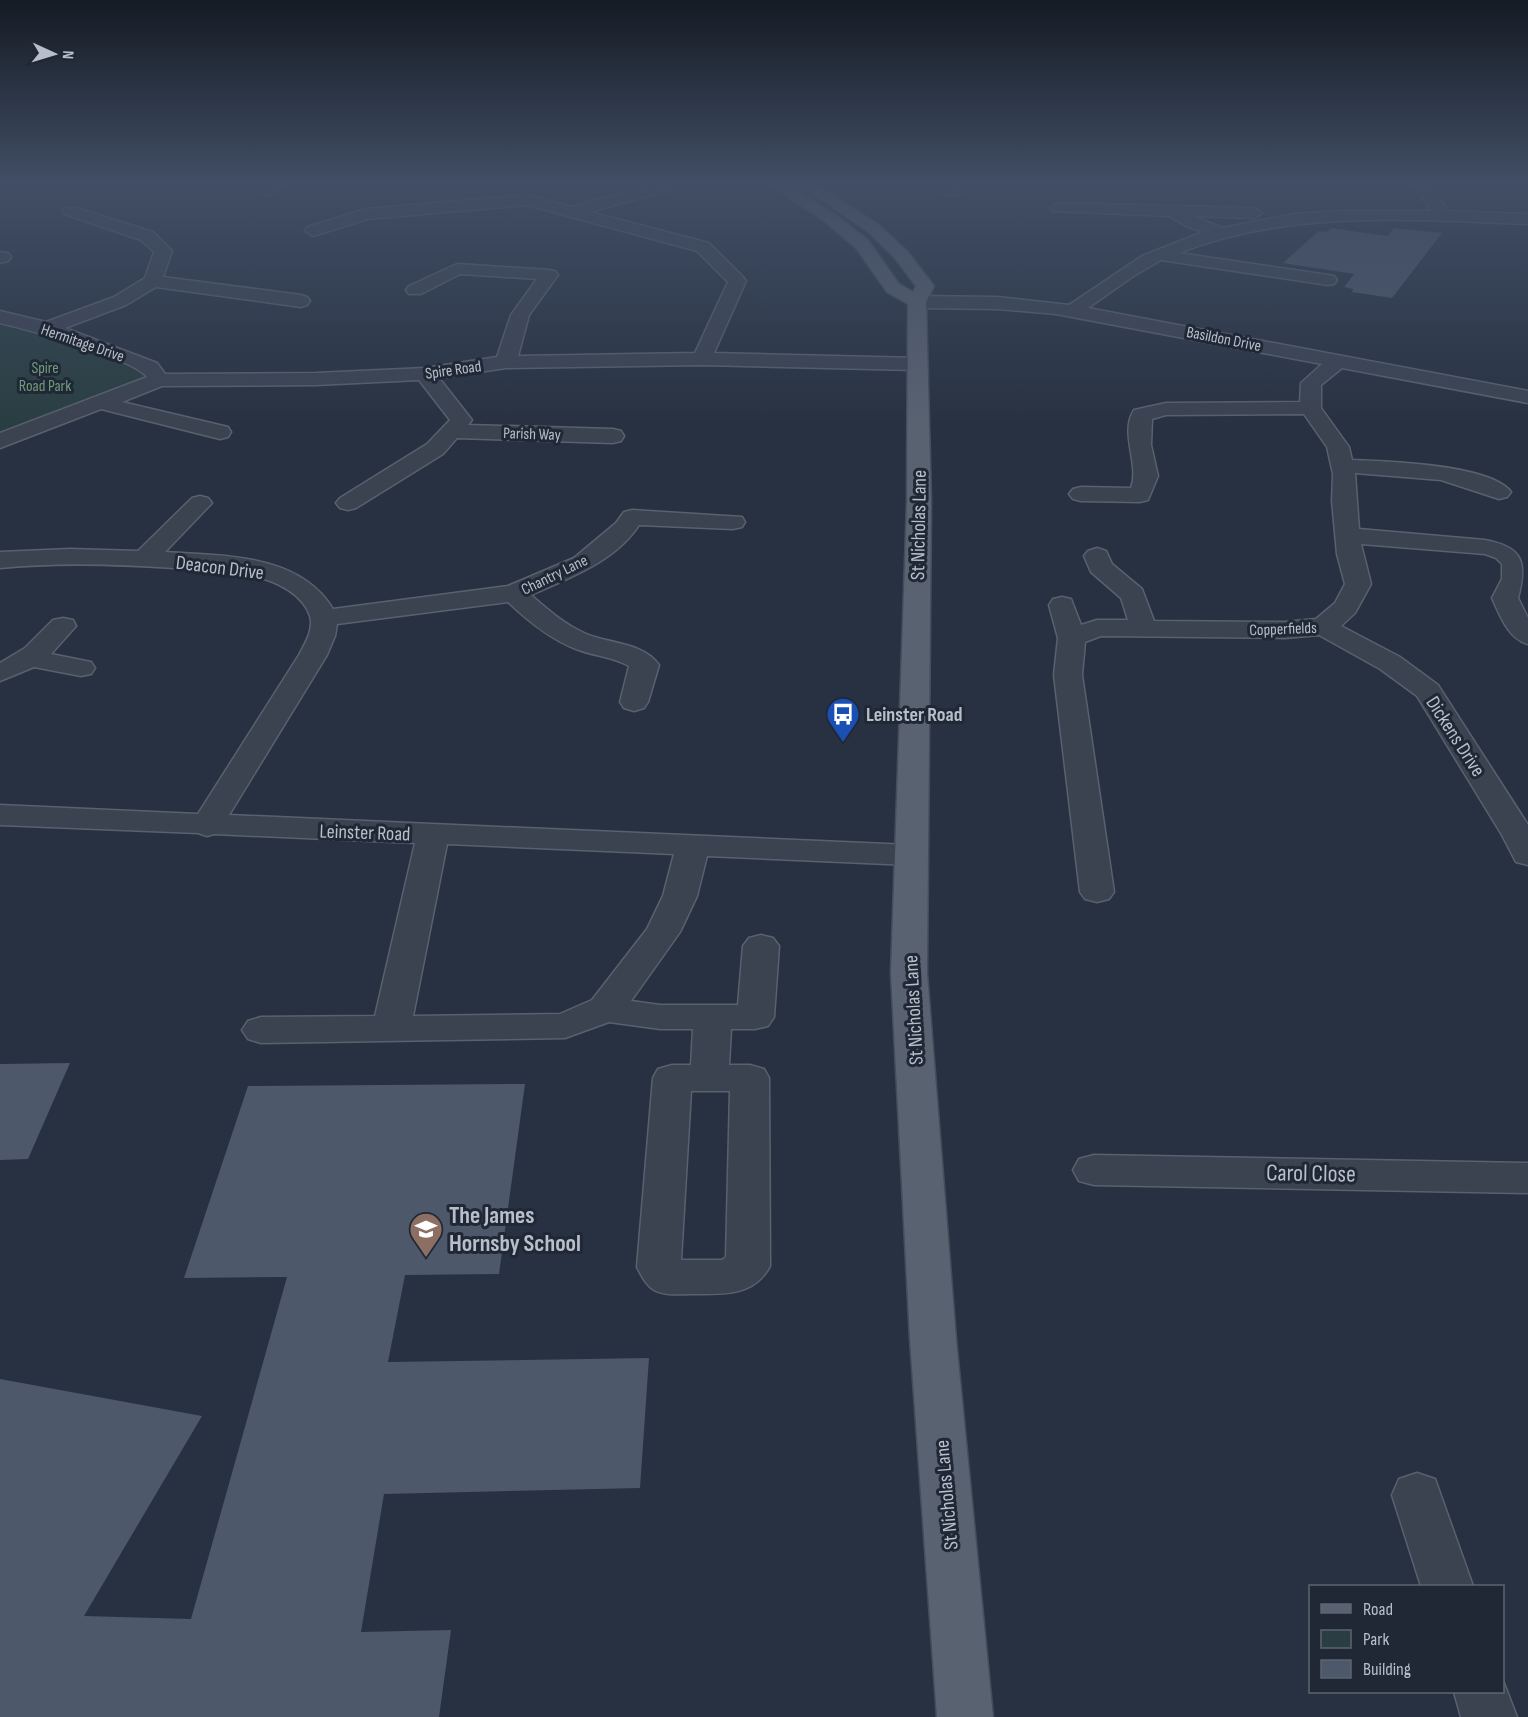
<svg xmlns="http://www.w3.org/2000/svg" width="1528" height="1717" font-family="'Sofia Sans Condensed',sans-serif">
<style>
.green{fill:#293e42}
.building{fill:#4d586a}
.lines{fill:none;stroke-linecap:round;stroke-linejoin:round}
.minor-casing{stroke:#59616e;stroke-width:3}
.major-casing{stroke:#454c5a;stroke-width:3}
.minor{fill:#3b4351;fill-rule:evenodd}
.major{fill:#596271;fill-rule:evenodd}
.labels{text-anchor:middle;stroke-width:6;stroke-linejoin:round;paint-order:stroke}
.far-street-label{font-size:16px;fill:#b8bfcb;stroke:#202836}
.far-park-label{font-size:16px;fill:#709c7b;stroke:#202836}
.street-label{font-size:20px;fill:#b8bfcb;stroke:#202836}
.poi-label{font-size:20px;font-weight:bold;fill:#b8bfcb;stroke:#202836;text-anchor:start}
.near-street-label{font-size:24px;fill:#b8bfcb;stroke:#202836}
.near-poi-label{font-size:24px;font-weight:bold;fill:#b8bfcb;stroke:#202836;text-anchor:start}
</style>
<rect width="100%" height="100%" fill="#273141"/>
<!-- green -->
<path class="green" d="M19,321L150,367L159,380L0,441V326Z"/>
<!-- building -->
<g class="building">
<path d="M1331,228L1387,236L1394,228L1442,233L1392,298L1352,292L1353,289L1344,287L1354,274L1283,263L1319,231L1327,232Z"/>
<path d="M70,1063L28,1159L0,1160V1064Z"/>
<path d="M525,1084L499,1274L405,1275L388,1362L649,1358L640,1488L384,1494L361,1632L451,1630L439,1717H0V1379L202,1416L84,1616L191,1619L287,1277L184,1278L248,1086Z"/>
</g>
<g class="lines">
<defs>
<g id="minor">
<path d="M269,185H287L269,197L261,192Z"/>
<path d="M652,185L676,186L673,189L590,212L709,243L743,277L746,281L714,353L916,358L923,360L926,364L923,368L916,370L702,365L506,368L439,378L472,420L468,425L613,429L621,431L624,436L621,441L613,443L457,438L443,454L356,508L348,510L340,508L336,503L340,498L427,444L450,420L419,380L316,385L162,386L122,402L228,427L231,432L228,437L220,439L101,409L0,448V433L147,377C135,359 26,329 0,323V311L46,322L114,297L145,278L154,252L141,240L64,214L62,211L64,208H76L153,232L172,251L163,277L301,295L307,297L310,301L307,305L301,307L156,287L126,305L65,328L157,363L165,374L316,373L425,368L497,357L511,315L537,279L460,274L421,294H409L406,290L409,286L457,264L549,270L555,271L558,275L529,315L518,356L695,353L728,282L697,251L527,205L368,219L313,236L305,231L307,227L366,209L527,195L571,207Z"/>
<path d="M938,185H954L960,193L957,196H947Z"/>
<path d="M1414,185H1429L1448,211L1528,214V224C1411,220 1290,209 1179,253L1328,275L1334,276L1337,280L1334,284L1328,285L1161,260L1132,277L1088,308L1528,391V403L1342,368L1321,385V408L1349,447L1352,460C1385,461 1492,465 1511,492L1507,497L1499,499L1441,480L1355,473L1359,529L1485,540C1522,547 1528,561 1518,598L1528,618V644C1508,639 1500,615 1492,598L1502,579V564L1496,558L1485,554L1361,544L1371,584L1355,613L1341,626L1400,657L1438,685L1528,825V865L1516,862L1502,835L1417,696L1380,669L1319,635L1285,638L1101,636L1085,642L1082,675L1114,892L1109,899L1097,902L1085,899L1080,892L1054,675L1058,638L1049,605L1053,599L1062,597L1071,599L1081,625L1097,620H1128L1121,598L1091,572L1084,556L1088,551L1097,548L1106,551L1112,564L1142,589L1154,621L1285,622L1316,619L1335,603L1345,584L1337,554L1332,501L1333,474L1327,447L1304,414L1166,415L1152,419L1151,445L1158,476L1148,500L1140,502L1081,501L1073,499L1069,494L1073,489L1081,487L1131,488C1140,464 1119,433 1134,410L1166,403L1300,402L1301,383L1322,364L1056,314L997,309L917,308L910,306L908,302L910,298L917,296L997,297L1069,305L1142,256L1203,232L1186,226L1169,216L1052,211L1050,208L1058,203L1254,208L1262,213L1254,218L1193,216L1222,228L1294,214L1341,211H1431Z"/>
<path d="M0,252L8,253L11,257L8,261L0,263Z"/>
<path d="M200,496L208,498L212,503L165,552C223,556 299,553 333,609L508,586L574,558L616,523L624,512L632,510L742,517L745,522L742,527L733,529L639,525C616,561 569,578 531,595C547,609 564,624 584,633C608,644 643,642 659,665L648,702L644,708L634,711L624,708L620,702L629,666C613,657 594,656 576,649C550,639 528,621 508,602L337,624L335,636L327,655L229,815L910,845L922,848L926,855L922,862L910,865L707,856L697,896L680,932L631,1001L660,1005H738L743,946L749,938L761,935L773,938L779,946L774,1017L768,1026L755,1029H731L729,1065H750L764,1069L769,1078L770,1266C754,1297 721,1294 691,1294C679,1294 665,1296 654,1290C646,1285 641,1275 637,1267L653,1078L658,1069L672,1065H691L693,1029H660L609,1022L565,1038L261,1043L248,1039L242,1030L248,1021L261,1017L375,1016L415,843L214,834L207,836L198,833L0,825V805L198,814L299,655C305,643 314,630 310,616C303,594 277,582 257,577C231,569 201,569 174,568C116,564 58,562 0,568V552L70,549L138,551L192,498ZM447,844L674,854L663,896L647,929L592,1000L560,1014L413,1016ZM691,1091H730L726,1257L722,1260H681Z"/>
<path d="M63,618L73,620L76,626L51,654L91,662L95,668L91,674L81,676L34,667L0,681V663L25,648L53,620Z"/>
<path d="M1094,1155L1528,1163V1193L1094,1185L1079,1181L1073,1170L1079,1159Z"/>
<path d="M1417,1473L1435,1479L1473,1586H1421L1392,1495L1399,1479Z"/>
<path d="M1502,1678L1517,1717H1461L1454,1692H1502Z"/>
</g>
<path id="major" d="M771,185H789L836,215L868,240L899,284L913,292L916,286L895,258L867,231L799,185H818L879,225L907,251L934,286L926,302L931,502L927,973L956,1339L993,1717H937L910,1339L891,973L907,502L908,304L887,292L856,248L824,221Z"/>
</defs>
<!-- minor casing -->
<use href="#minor" class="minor-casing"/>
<!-- major casing -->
<use href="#major" class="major-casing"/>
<!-- minor -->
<use href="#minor" class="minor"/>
<!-- major -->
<use href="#major" class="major"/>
</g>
<!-- sky -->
<linearGradient id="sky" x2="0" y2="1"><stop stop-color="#151b24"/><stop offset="0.43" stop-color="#414e65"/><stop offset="1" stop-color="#414e65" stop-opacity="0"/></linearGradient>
<rect width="1528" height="426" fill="url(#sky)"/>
<!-- icons -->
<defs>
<symbol id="bus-pin" viewBox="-11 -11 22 30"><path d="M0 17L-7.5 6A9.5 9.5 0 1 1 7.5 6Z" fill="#1a4fb4" stroke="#202836"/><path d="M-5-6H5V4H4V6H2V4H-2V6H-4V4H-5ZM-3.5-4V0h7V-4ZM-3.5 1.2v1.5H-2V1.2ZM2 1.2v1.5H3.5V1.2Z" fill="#fff"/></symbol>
<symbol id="school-pin" viewBox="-11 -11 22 30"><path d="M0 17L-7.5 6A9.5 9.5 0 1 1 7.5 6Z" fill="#8d6e63" stroke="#202836"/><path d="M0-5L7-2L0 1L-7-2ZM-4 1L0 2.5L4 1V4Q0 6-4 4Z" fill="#fff"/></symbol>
</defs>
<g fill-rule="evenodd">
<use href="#bus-pin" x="824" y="695" width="38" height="52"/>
<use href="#school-pin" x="407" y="1210" width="38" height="52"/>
</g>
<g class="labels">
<!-- far-street labels -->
<g class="far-street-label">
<text transform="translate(1224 338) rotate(11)" y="6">Basildon Drive</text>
<text transform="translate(83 342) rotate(19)" y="6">Hermitage Drive</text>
<text transform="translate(453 369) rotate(-8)" y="6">Spire Road</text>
<text transform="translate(532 433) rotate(2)" y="6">Parish Way</text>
<text transform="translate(554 574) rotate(-26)" y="6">Chantry Lane</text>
<text transform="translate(1283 628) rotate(-2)" y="6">Copperfields</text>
</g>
<!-- far-park labels -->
<g class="far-park-label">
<text x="45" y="373">Spire<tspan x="45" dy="18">Road Park</tspan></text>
</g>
<!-- street labels -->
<g class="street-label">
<text transform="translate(918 525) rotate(-89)" y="7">St Nicholas Lane</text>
<text transform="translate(220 567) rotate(7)" y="7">Deacon Drive</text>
<text transform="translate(1456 736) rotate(57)" y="7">Dickens Drive</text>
<text transform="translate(365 832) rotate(2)" y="7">Leinster Road</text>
<text transform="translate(913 1010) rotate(-93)" y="7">St Nicholas Lane</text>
<text transform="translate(946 1495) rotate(-95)" y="7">St Nicholas Lane</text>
</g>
<!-- poi labels -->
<g class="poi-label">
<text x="866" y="721">Leinster Road</text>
</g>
<!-- near-street labels -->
<g class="near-street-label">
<text transform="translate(1311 1173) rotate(1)" y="8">Carol Close</text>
</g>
<!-- near-poi labels -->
<g class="near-poi-label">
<text x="449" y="1223">The James<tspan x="449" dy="28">Hornsby School</tspan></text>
</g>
</g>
<!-- legend -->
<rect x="1309" y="1585" width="195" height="108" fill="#202836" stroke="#5d6472" stroke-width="1.5"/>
<rect x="1321" y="1604" width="30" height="9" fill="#596271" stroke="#5d6472" stroke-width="1.5"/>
<text x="1363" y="1615" font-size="18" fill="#b8bfcb">Road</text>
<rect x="1321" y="1630" width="30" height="18" fill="#293e42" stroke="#5d6472" stroke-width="1.5"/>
<text x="1363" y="1645" font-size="18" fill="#b8bfcb">Park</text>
<rect x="1321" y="1660" width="30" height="18" fill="#4d586a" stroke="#5d6472" stroke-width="1.5"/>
<text x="1363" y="1675" font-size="18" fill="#b8bfcb">Building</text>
<!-- north arrow -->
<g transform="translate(54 54) rotate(94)" stroke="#202836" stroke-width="4.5" paint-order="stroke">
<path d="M0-4.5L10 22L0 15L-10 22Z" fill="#b8bfcb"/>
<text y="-9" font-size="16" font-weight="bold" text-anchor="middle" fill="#b8bfcb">N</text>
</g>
</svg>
